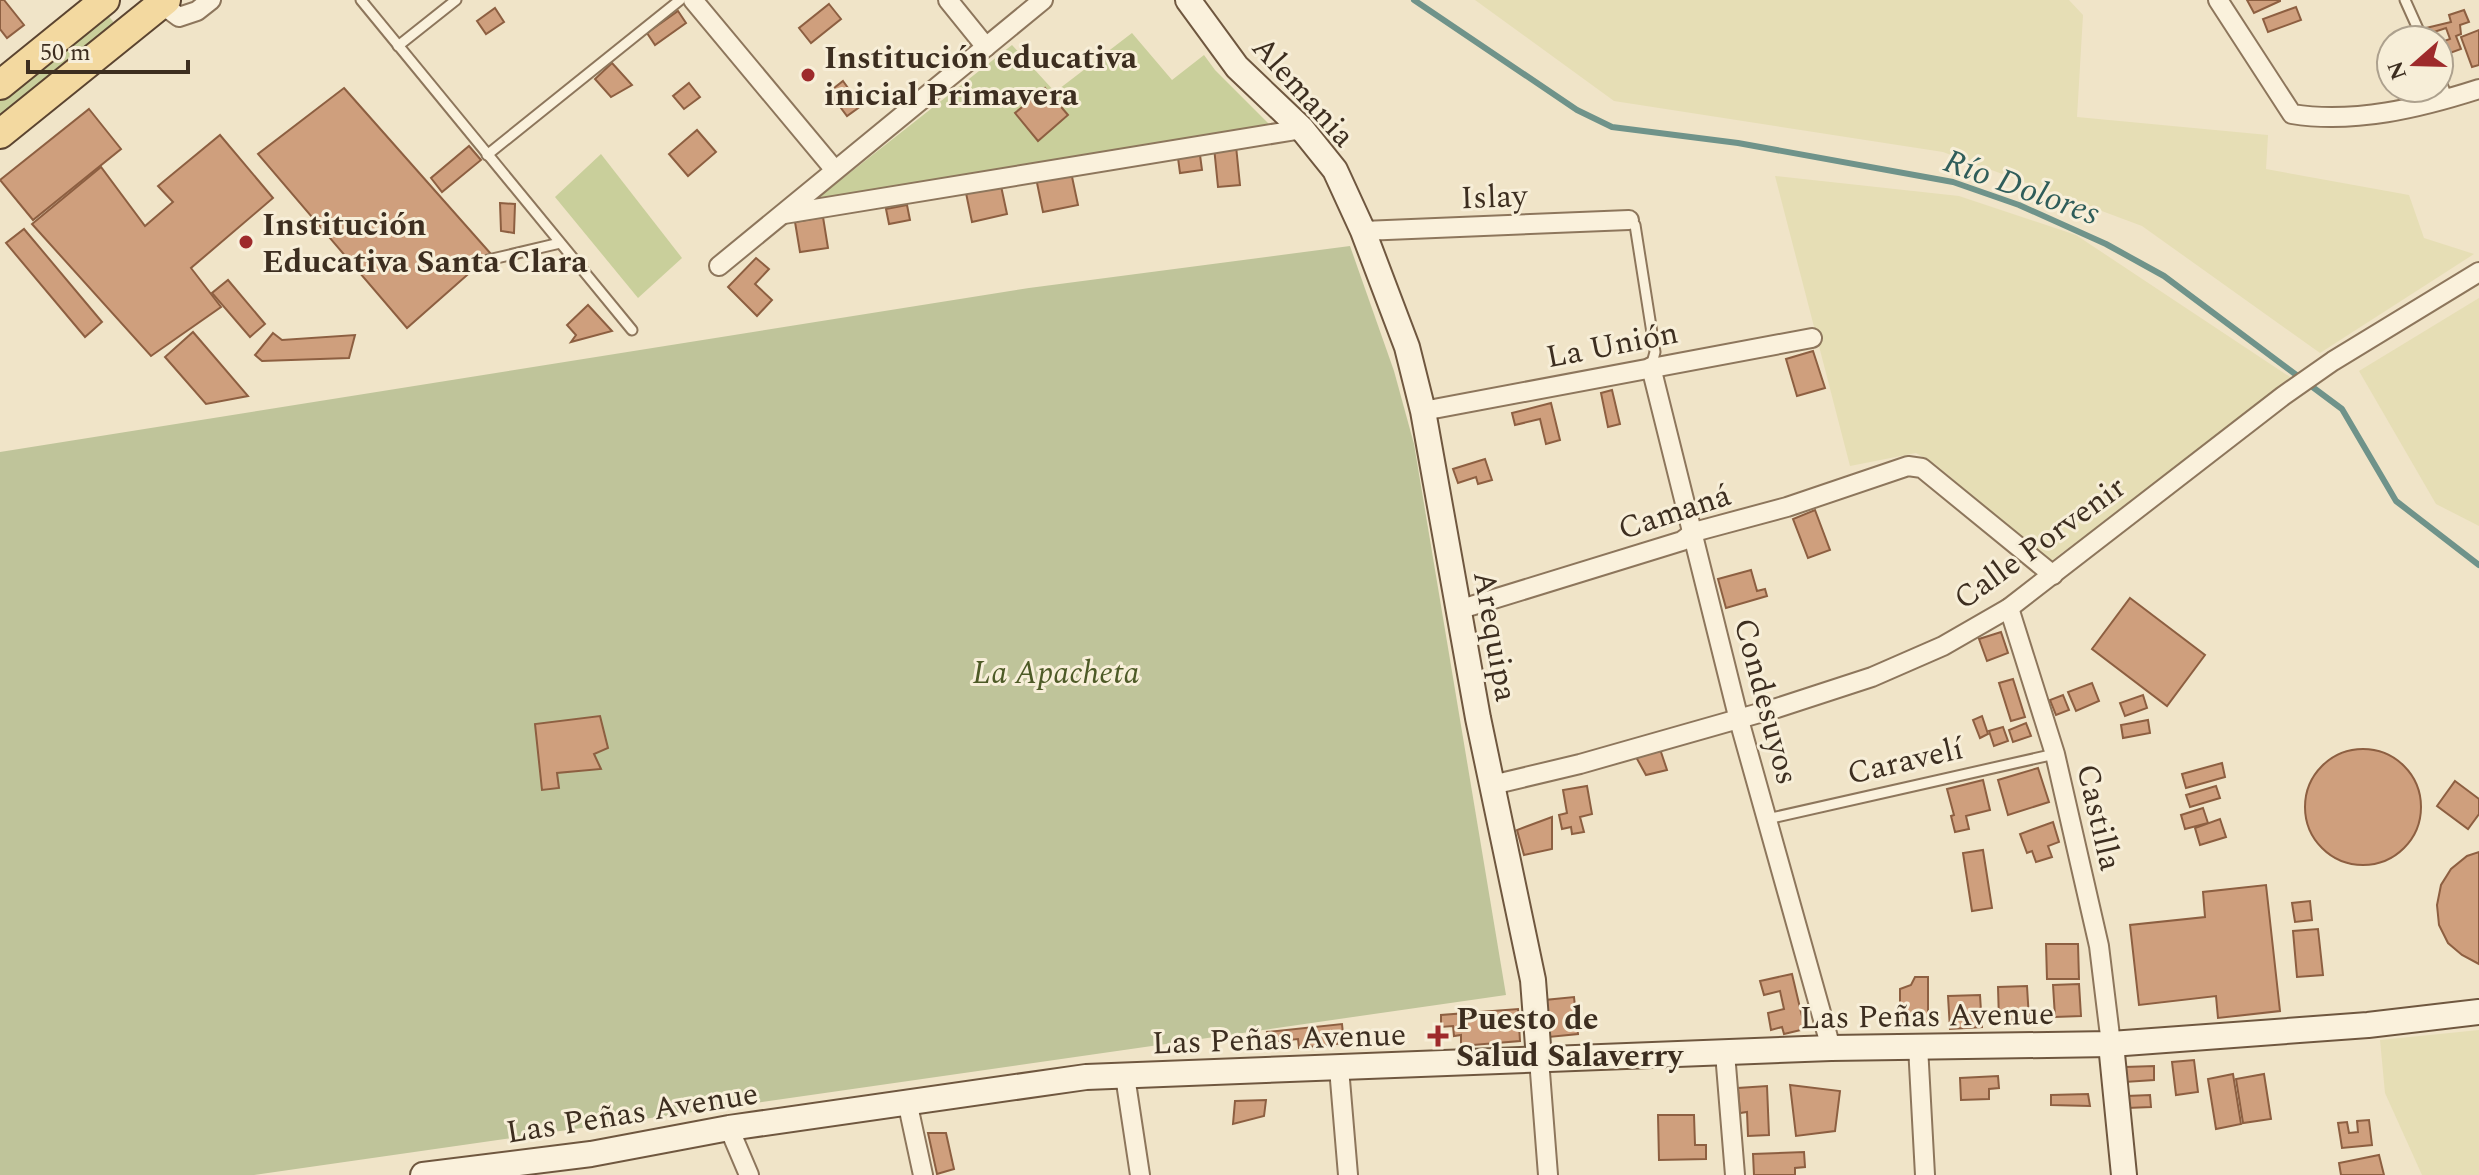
<svg xmlns="http://www.w3.org/2000/svg" width="2479" height="1175" font-family="Spectral,serif">
<style>
.farmland{fill:#e6deb5}
.green{fill:#c9cf9b}
.cemetery{fill:#bfc49a}
.lines{fill:none;stroke-linecap:round;stroke-linejoin:round}
.stream{stroke:#6f938a;stroke-width:6}
.building{fill:#cf9f7d;stroke:#8d5f41;stroke-width:2}
.lane-casing{stroke:#8d765c;stroke-width:13}
.street-casing{stroke:#8d765c;stroke-width:22}
.secondary-casing{stroke:#6f573f;stroke-width:28}
.primary-casing{stroke:#5b4430;stroke-width:32}
.lane{stroke:#faf1dc;stroke-width:9}
.street{stroke:#faf1dc;stroke-width:18}
.secondary{stroke:#faf1dc;stroke-width:24}
.primary{stroke:#f3d9a0;stroke-width:28}
.poi-dot{fill:#9e2a2b;stroke:#f7eed8;stroke-width:3}
.labels{text-anchor:middle;stroke-width:6;stroke-linejoin:round;paint-order:stroke}
.poi-label{font-size:32px;font-weight:bold;fill:#3d2e20;stroke:#f7eed8;text-anchor:start}
.street-label{font-size:32px;fill:#3d2e20;stroke:#f7eed8}
.park-label{font-size:32px;font-style:italic;fill:#4d5a26;stroke:#f7eed8}
.water-label{font-size:34px;font-style:italic;fill:#2f5d5a;stroke:#f7eed8}
</style>
<rect width="100%" height="100%" fill="#f0e4c8"/>
<!-- farmland -->
<g class="farmland">
<path d="M1475,0H2069L2083,15L2077,117L2268,135L2266,169L2409,195L2424,238L2474,254L2320,353L2142,226L1943,152L1614,101Z"/>
<path d="M1775,176L1959,196L2076,235L2293,379L2051,561L1936,465L1916,453L1850,466Z"/>
<path d="M2479,298V526L2436,504L2359,371Z"/>
<path d="M2479,1030V1175H2422L2385,1093L2380,1040Z"/>
</g>
<!-- green -->
<g class="green">
<path d="M107,14L115,24L0,117V101Z"/>
<path d="M1132,33L1172,80L1204,55L1215,70L1272,127L809,205L1012,45L1055,92Z"/>
<path d="M601,154L682,258L638,298L555,197Z"/>
</g>
<!-- cemetery -->
<path class="cemetery" d="M1350,246L1394,371L1414,444L1506,995L254,1175H0V452L1029,288Z"/>
<g class="lines">
<!-- stream -->
<path class="stream" d="M1414,0L1577,110L1612,127L1738,143L1953,182L2019,205L2106,244L2164,276L2342,409L2396,501L2479,565"/>
</g>
<!-- building -->
<g class="building">
<path d="M0,0H4L24,25L7,38L0,29Z"/>
<path d="M2247,0H2280V1L2254,13Z"/>
<path d="M829,4L841,19L811,43L799,28Z"/>
<path d="M2296,7L2301,20L2268,32L2263,19Z"/>
<path d="M495,8L504,22L486,34L477,21Z"/>
<path d="M2464,10L2469,22L2460,25L2461,34L2456,36L2461,49L2439,57V43L2450,39L2446,28L2428,34L2426,28L2451,22L2449,15Z"/>
<path d="M678,11L686,23L655,45L647,33Z"/>
<path d="M2479,30V65L2472,67L2461,37Z"/>
<path d="M612,63L632,85L611,97L595,79Z"/>
<path d="M843,81L861,106L847,116L829,92Z"/>
<path d="M689,83L700,97L684,109L673,96Z"/>
<path d="M344,88L491,254L407,328L258,154Z"/>
<path d="M1045,88L1068,115L1038,141L1015,113Z"/>
<path d="M89,109L121,149L33,220L0,180Z"/>
<path d="M697,130L716,152L688,176L669,154Z"/>
<path d="M220,135L273,198L191,268L221,307L151,356L32,224L101,167L145,226L173,202L158,186Z"/>
<path d="M469,146L481,160L442,192L431,178Z"/>
<path d="M1236,146L1240,185L1218,187L1214,147Z"/>
<path d="M1200,155L1202,170L1180,173L1178,158Z"/>
<path d="M1071,172L1078,205L1043,212L1036,178Z"/>
<path d="M1001,186L1007,214L972,222L966,193Z"/>
<path d="M500,203L515,204L514,233L501,231Z"/>
<path d="M907,205L910,220L889,224L886,209Z"/>
<path d="M823,217L828,248L800,252L795,222Z"/>
<path d="M24,229L102,322L85,337L6,243Z"/>
<path d="M756,258L769,269L755,284L772,300L757,316L728,287Z"/>
<path d="M228,280L265,324L250,337L212,293Z"/>
<path d="M588,305L612,331L571,342L576,335L567,325Z"/>
<path d="M193,332L248,396L206,404L165,357Z"/>
<path d="M273,333L282,340L355,335L349,358L262,361L255,355Z"/>
<path d="M1813,351L1825,388L1797,396L1786,359Z"/>
<path d="M1612,390L1620,424L1608,427L1601,393Z"/>
<path d="M1551,403L1560,440L1546,444L1540,419L1515,425L1512,413Z"/>
<path d="M1485,459L1492,480L1478,484L1476,477L1458,483L1453,469Z"/>
<path d="M1815,510L1830,550L1808,558L1793,519Z"/>
<path d="M1751,570L1757,591L1765,589L1767,596L1726,608L1718,579Z"/>
<path d="M2130,598L2205,655L2167,706L2092,649Z"/>
<path d="M2001,632L2008,653L1987,661L1979,639Z"/>
<path d="M2013,679L2025,717L2011,721L1999,683Z"/>
<path d="M2092,683L2099,701L2076,711L2068,692Z"/>
<path d="M2063,695L2069,710L2056,715L2050,700Z"/>
<path d="M2143,695L2147,708L2125,716L2120,703Z"/>
<path d="M600,716L608,748L594,754L601,769L557,773L559,788L542,790L535,724Z"/>
<path d="M1982,716L1988,734L1980,738L1973,720Z"/>
<path d="M2148,720L2150,733L2123,738L2121,725Z"/>
<path d="M2026,723L2031,736L2013,742L2009,730Z"/>
<path d="M2003,727L2008,741L1994,746L1989,731Z"/>
<circle cx="2363" cy="807" r="58"/>
<path d="M1660,749L1667,770L1646,775L1636,757Z"/>
<path d="M2222,763L2225,777L2186,788L2182,774Z"/>
<path d="M2038,768L2049,802L2008,815L1998,780Z"/>
<path d="M1983,780L1990,810L1966,816L1969,829L1955,832L1951,816L1954,815L1947,789Z"/>
<path d="M2455,781L2479,799V814L2468,829L2437,806Z"/>
<path d="M1587,786L1592,814L1580,817L1584,832L1572,834L1571,827L1562,829L1559,815L1567,813L1563,790Z"/>
<path d="M2216,786L2220,798L2190,807L2186,795Z"/>
<path d="M2203,808L2208,823L2185,829L2181,815Z"/>
<path d="M1552,817V849L1524,855L1517,830Z"/>
<path d="M2220,819L2226,837L2200,845L2195,828Z"/>
<path d="M2053,822L2059,842L2048,846L2052,857L2036,862L2032,851L2027,853L2020,834Z"/>
<path d="M1983,850L1992,908L1972,911L1963,853Z"/>
<path d="M2479,852V964L2462,955L2448,943L2439,925L2437,905L2441,885L2451,869L2467,856Z"/>
<path d="M2266,885L2280,1011L2218,1018L2216,996L2139,1005L2130,925L2205,917L2203,892Z"/>
<path d="M2310,901L2312,920L2295,922L2292,903Z"/>
<path d="M2318,929L2323,975L2297,977L2293,931Z"/>
<path d="M2046,944H2078L2079,979H2047Z"/>
<path d="M1792,974L1805,1029L1784,1034L1782,1027L1771,1030L1768,1013L1784,1009L1780,991L1764,995L1760,981Z"/>
<path d="M1915,977H1928V1027H1900V989L1911,985Z"/>
<path d="M2079,984L2081,1016L2055,1017L2053,985Z"/>
<path d="M2027,986L2029,1019L1999,1020L1998,987Z"/>
<path d="M1980,995L1982,1027L1950,1029L1948,996Z"/>
<path d="M1574,997L1578,1034L1549,1037L1545,1000Z"/>
<path d="M1518,1009L1520,1041L1461,1046V1035L1454,1036L1453,1026L1441,1027V1015Z"/>
<path d="M1342,1024L1344,1043L1299,1048L1298,1039L1268,1042L1267,1032Z"/>
<path d="M2194,1060L2198,1092L2176,1095L2172,1062Z"/>
<path d="M2154,1066V1080L2125,1082V1067Z"/>
<path d="M2233,1074L2241,1124L2216,1129L2208,1079Z"/>
<path d="M2264,1074L2271,1119L2243,1123L2236,1079Z"/>
<path d="M1998,1076L1999,1088L1989,1089V1099L1961,1100L1960,1078Z"/>
<path d="M1790,1085L1840,1091L1835,1131L1796,1136Z"/>
<path d="M1767,1086L1769,1135L1748,1136L1747,1112L1740,1113L1738,1088Z"/>
<path d="M2088,1094L2090,1106L2051,1105V1095Z"/>
<path d="M2150,1095L2151,1107L2127,1108V1096Z"/>
<path d="M1266,1100L1264,1116L1233,1124L1235,1101Z"/>
<path d="M1658,1115H1694L1695,1145H1706V1159L1659,1160Z"/>
<path d="M2369,1120L2372,1145L2342,1148L2338,1123L2347,1122L2349,1133L2358,1132L2357,1121Z"/>
<path d="M928,1133H946L954,1169L937,1174Z"/>
<path d="M1804,1152L1805,1167L1795,1168V1175H1754L1753,1154Z"/>
<path d="M2379,1155L2384,1175H2341L2339,1163Z"/>
</g>
<g class="lines">
<defs>
<g id="lane">
<path d="M361,0L632,330"/>
<path d="M2405,0L2423,40"/>
<path d="M398,46L456,0"/>
<path d="M2439,77L2448,99"/>
<path d="M487,155L680,0"/>
<path d="M1629,220L1635,225L1655,352L1651,367"/>
<path d="M488,260L560,243"/>
<path d="M1767,819L2055,754"/>
</g>
<g id="street">
<path d="M156,0L179,17L197,11L211,0"/>
<path d="M693,0L834,169"/>
<path d="M948,0L986,47"/>
<path d="M2218,0L2292,114C2354,124 2420,108 2479,89"/>
<path d="M784,214L1302,129"/>
<path d="M1363,231L1629,220"/>
<path d="M719,266L1043,0"/>
<path d="M1651,367L1739,720L1831,1048"/>
<path d="M1423,411L1812,338"/>
<path d="M2009,608L2055,754L2099,946L2111,1044"/>
<path d="M1458,610L1682,541L1694,532L1787,507L1908,466L1922,468L2053,575"/>
<path d="M1492,785L1580,764L1777,708L1872,677L1943,646L2009,608L2283,396L2333,361L2479,272"/>
<path d="M1918,1046L1925,1175"/>
<path d="M1725,1053L1735,1175"/>
<path d="M1539,1059L1548,1175"/>
<path d="M1339,1068L1348,1175"/>
<path d="M1125,1076L1140,1175"/>
<path d="M907,1101L923,1175"/>
<path d="M729,1128L749,1175"/>
</g>
<g id="secondary">
<path d="M1188,0L1237,67L1302,129L1335,170L1363,231L1407,347L1423,411L1478,718L1533,980L1539,1059"/>
<path d="M2111,1044L2124,1175"/>
<path d="M423,1175L591,1154L729,1128L1086,1077L1831,1048L2111,1044L2368,1025L2479,1012"/>
</g>
<g id="primary">
<path d="M0,85L105,0"/>
<path d="M0,134L166,0"/>
</g>
</defs>
<!-- lane casing -->
<use href="#lane" class="lane-casing"/>
<!-- street casing -->
<use href="#street" class="street-casing"/>
<!-- secondary casing -->
<use href="#secondary" class="secondary-casing"/>
<!-- primary casing -->
<use href="#primary" class="primary-casing"/>
<!-- lane -->
<use href="#lane" class="lane"/>
<!-- street -->
<use href="#street" class="street"/>
<!-- secondary -->
<use href="#secondary" class="secondary"/>
<!-- primary -->
<use href="#primary" class="primary"/>
</g>
<!-- markers -->
<g class="poi-dot">
<circle cx="808" cy="75" r="8"/>
<circle cx="246" cy="242" r="8"/>
<path d="M1434 1024h8v8h8v8h-8v8h-8v-8h-8v-8h8z"/>
</g>
<g class="labels">
<!-- poi labels -->
<g class="poi-label">
<text x="824" y="68">Institución educativa<tspan x="824" dy="37">inicial Primavera</tspan></text>
<text x="262" y="235">Institución<tspan x="262" dy="37">Educativa Santa Clara</tspan></text>
<text x="1456" y="1029">Puesto de<tspan x="1456" dy="37">Salud Salaverry</tspan></text>
</g>
<!-- street labels -->
<g class="street-label">
<text transform="translate(1304 91) rotate(48)" y="11">Alemania</text>
<text transform="translate(1494 196) rotate(-2)" y="11">Islay</text>
<text transform="translate(1612 344) rotate(-11)" y="11">La Unión</text>
<text transform="translate(1674 511) rotate(-18)" y="11">Camaná</text>
<text transform="translate(2039 542) rotate(-36)" y="11">Calle Porvenir</text>
<text transform="translate(1496 636) rotate(80)" y="11">Arequipa</text>
<text transform="translate(1767 701) rotate(75)" y="11">Condesuyos</text>
<text transform="translate(1905 760) rotate(-13)" y="11">Caravelí</text>
<text transform="translate(2100 817) rotate(77)" y="11">Castilla</text>
<text transform="translate(1927 1015) rotate(-1)" y="11">Las Peñas Avenue</text>
<text transform="translate(1279 1038) rotate(-2)" y="11">Las Peñas Avenue</text>
<text transform="translate(632 1112) rotate(-9)" y="11">Las Peñas Avenue</text>
</g>
<!-- park labels -->
<g class="park-label">
<text x="1056" y="683">La Apacheta</text>
</g>
<!-- water labels -->
<g class="water-label">
<text transform="translate(2022 186) rotate(20)" y="12">Río Dolores</text>
</g>
</g>
<!-- north arrow -->
<g transform="translate(2415 64) rotate(250)"><circle r="38" fill="#f7eed8" stroke="#ada18e" stroke-width="2"/>
<path d="M0-6L14 30L0 20L-14 30Z" fill="#9e2a2b"/>
<text y="-12" font-size="22" font-weight="bold" text-anchor="middle" fill="#3d2e20">N</text>
</g>
<!-- scale -->
<path d="M28 60v12h160v-12" fill="none" stroke="#3d2e20" stroke-width="4"/>
<text x="40" y="60" font-size="24" fill="#3d2e20" stroke="#f7eed8" stroke-width="6" paint-order="stroke">50 m</text>
</svg>
